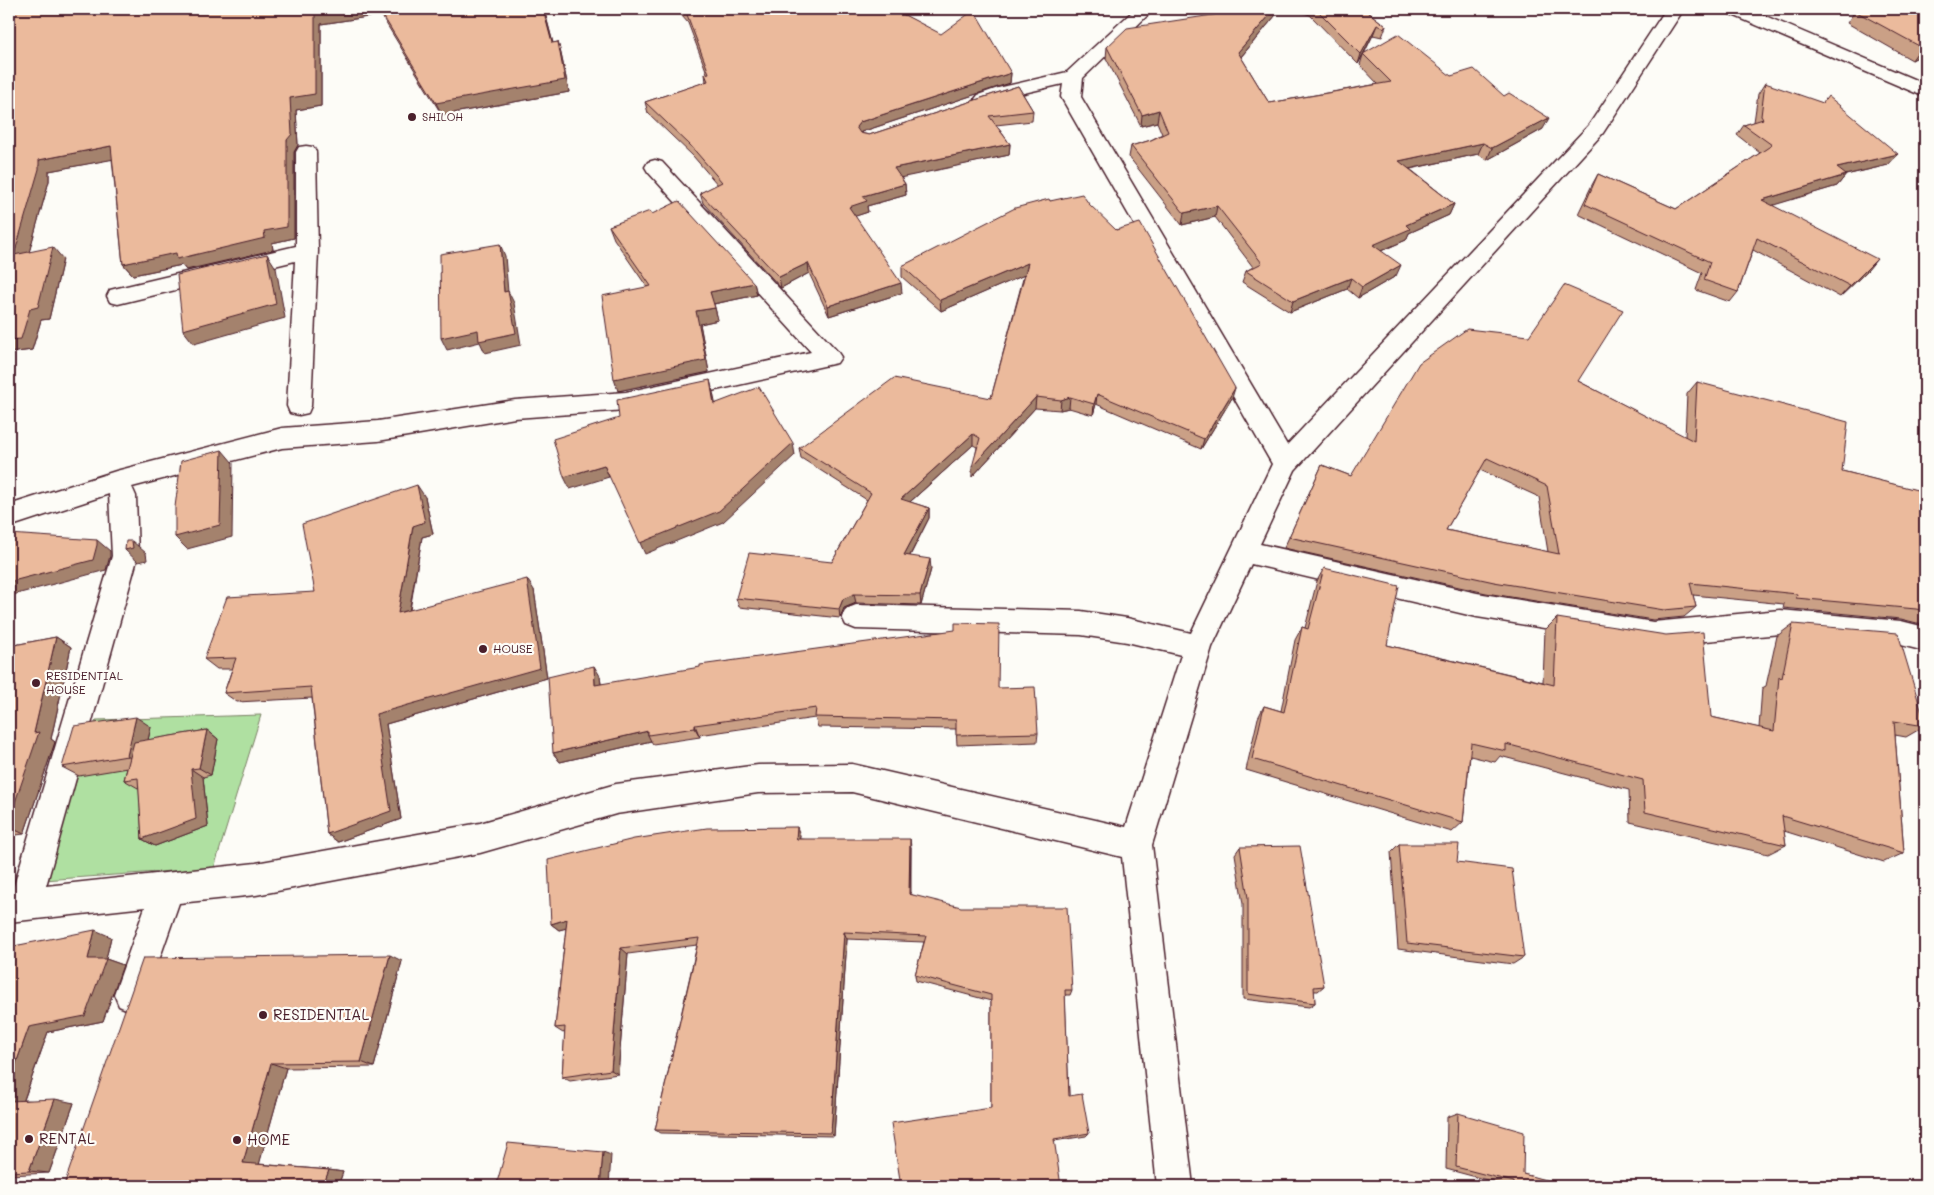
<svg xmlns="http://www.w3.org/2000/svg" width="1934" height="1195" font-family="Mali,sans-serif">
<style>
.green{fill:#afe0a1;stroke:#7c8066}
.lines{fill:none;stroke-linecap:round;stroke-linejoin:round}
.minor-casing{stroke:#4a1f2b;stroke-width:3}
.minor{fill:#fdfcf7;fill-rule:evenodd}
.wall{fill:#caa086;stroke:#4a1f2b;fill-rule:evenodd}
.shaded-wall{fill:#a4826d;stroke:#4a1f2b}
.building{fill:#ebba9c;stroke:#4a1f2b;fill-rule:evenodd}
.poi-dot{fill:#4a1f2b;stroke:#fdfcf7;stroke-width:2}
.labels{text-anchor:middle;stroke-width:4.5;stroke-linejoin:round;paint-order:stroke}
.far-poi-label{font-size:11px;fill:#4a1f2b;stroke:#fdfcf7;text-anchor:start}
.poi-label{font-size:12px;fill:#4a1f2b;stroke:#fdfcf7;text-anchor:start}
.near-poi-label{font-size:15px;fill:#4a1f2b;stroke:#fdfcf7;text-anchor:start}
</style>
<rect width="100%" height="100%" fill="#fdfcf7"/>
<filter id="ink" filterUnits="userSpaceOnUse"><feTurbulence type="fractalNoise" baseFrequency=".02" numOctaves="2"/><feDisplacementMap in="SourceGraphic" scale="10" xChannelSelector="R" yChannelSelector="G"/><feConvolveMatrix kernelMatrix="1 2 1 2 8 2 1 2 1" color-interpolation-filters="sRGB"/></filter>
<g filter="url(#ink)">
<!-- green -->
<path class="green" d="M261,715L214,868L44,880L96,720Z"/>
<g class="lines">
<defs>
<g id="minor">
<path d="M1135,9H1154L1083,78L1081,97L1287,445L1589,125L1666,9H1684L1603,133L1295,470L1260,544L1477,593L1653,622L1780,610L1901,621L1925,627V651L1901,645L1780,634L1653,646L1477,617L1251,564L1212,647L1152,845L1193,1186H1157L1122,857L852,792L758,793L616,814L480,853L256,895L179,903L143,1006L131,1011L119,1006L114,994L145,907L9,922V890L13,889L112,556L109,494L9,527V505L116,471L282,428L378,421L515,400L626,392L811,352L648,172L645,167L648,162L655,160L662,162L837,351L841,357L837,363L626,410L515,418L378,441L282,448L132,487L136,496L138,556L46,886L256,863L480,823L616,784L758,765L852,764L1126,827L1181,655L1127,642L1081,635L856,629L846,625L842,617L846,609L856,605L1081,611L1127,618L1191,633L1272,464L1061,97L1063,84L1011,96L985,105L978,103L975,99L978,95L998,88L1067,72Z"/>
<path d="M1725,9H1749L1925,84V97L1728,13Z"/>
<path d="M306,146L313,147L316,152L318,251L311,406L308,413L299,415L290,413L287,406L295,261L118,304L110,302L107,296L110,290L118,288L296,246V152L299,147Z"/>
</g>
</defs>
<!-- minor casing -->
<use href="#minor" class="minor-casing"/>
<!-- minor -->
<use href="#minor" class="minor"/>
</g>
<!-- wall -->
<g class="wall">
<path d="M9,9H544L553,43L558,42L561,54L569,92L442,115L381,15L321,24V106L296,110L298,145L294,152V238L272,243L273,250L186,270L182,265L133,275L123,264L112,159L49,171V181L29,252L63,259L49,319L41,320L32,350L9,353Z"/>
<path d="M676,9H893L1011,73L1010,83L861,132V133L869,135L1018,86L1033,111L1032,121L996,125L1010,144L1009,155L901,177L905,184L906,195L867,206L868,212L855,216L902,293L829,316L809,273L781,288L703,203L700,193L718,185L693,156L648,113L645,102L706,82L705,74L707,73L688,23Z"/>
<path d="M1291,9H1364L1386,26L1382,37L1373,35L1364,54L1451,76L1543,129L1487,160L1478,154L1410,169L1454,204L1449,215L1409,233L1406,240L1381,251L1396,276L1358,298L1347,289L1290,312L1242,282L1246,271L1253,267L1215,217L1182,225L1129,157L1131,146L1151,140L1162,134L1157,122L1141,126L1106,58L1107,47L1275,16L1241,57L1269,103L1378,84L1360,65L1363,55L1358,64L1310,15Z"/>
<path d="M1925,9V53L1912,60L1847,23L1855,11Z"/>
<path d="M1765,83L1888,165L1846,175L1837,186L1772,205L1868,270L1840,297L1753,250L1738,292L1730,302L1696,290L1702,273L1578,214L1592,185L1598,174L1676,209L1760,153L1737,135L1744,125L1754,122L1758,94Z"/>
<path d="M1050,201L1089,204L1232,398L1201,449L1096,404L1093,415L1069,408L1060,410L1035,408L972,477L977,447L973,445L910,502L929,508V518L910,556L931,569L921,605L856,603L844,608L840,618L739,607L736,598L832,562L867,500L801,458L799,448L991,398L1024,275L941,311L902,277V266Z"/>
<path d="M652,214L754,283L757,295L714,304L718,320L700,324L709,372L618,391L647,287L614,239L609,226Z"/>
<path d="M1578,381L1685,437L1687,394L1697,382L1842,471L1923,492L1925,489V625L1901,619L1783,608L1784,604L1693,595L1696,607L1684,617L1653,620L1486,593L1284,548L1322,465L1351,476ZM1480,470L1539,497L1548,552L1446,530Z"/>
<path d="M425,497L433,534L422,537L410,610L534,590L547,678L386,724L401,819L338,842L327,834L312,698L237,702L224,693L232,669H217L204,659L315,592Z"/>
<path d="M1324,568L1387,645L1543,682L1545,630L1557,618L1711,717L1759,728L1762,688L1766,686L1777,636L1793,624L1925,723V726L1906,737L1895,735L1904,853L1884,862L1784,831L1786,845L1768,854L1630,822L1629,790L1500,756L1495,762L1470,756L1463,822L1452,832L1246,770L1258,718L1264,706L1281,711L1295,640L1302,627L1305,628L1317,581Z"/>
<path d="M56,637L71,647L51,739L55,742L24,834L9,836V646Z"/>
<path d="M600,676L601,684L998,688L1038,733L1037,742L957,745L956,729L818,727L815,718L699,735L700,737L653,744L651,741L560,762L553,753Z"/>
<path d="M151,727L148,740L207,730L218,739L211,775L203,777L208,826L155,846L142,839L139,787L138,788L124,780L127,768L79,776L62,767Z"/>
<path d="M800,835L799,839L911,847V894L1072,990L1070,995H1065L1069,1096L1089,1133L1086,1136L1054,1141L991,1108V1001L916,981L915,975L924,942L847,939L834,1136L661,1133L655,1130L697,945L628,954L618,1074L570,1081L562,1077L565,1032L563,1033L555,1028L566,928L559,930L551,924Z"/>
<path d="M1399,844L1457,862L1524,957L1513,964L1398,949L1391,852Z"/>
<path d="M1240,847L1324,986L1318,991H1314L1315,1003L1309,1007L1243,999V904L1235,854Z"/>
<path d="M111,937L106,959L123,965L103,1021L48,1032L24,1100L74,1103L49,1173L9,1175V945L12,946Z"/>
<path d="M402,961L374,1067L286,1068L259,1164L329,1170L343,1172L338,1186H56L64,1185Z"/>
<path d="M1458,1113L1523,1174L1564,1186H1502V1184L1446,1169L1447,1117Z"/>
</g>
<!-- shaded-wall -->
<g class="shaded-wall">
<path d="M340,9H378L381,15L321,24V106L296,110L298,145L294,152V238L272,243L273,250L186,270L182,265L133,275L123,264L264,231L287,140L290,98L315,13Z"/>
<path d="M543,9H544L556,55L552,43Z"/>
<path d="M1275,9H1277L1275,16L1235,64L1238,52Z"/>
<path d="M1377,25L1373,35L1358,64L1361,54Z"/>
<path d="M558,42L561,54L569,92L442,115L436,103Z"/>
<path d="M1925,45V53L1912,60L1921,47Z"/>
<path d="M1011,73L1010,83L861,132L857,138L856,127L860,122Z"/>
<path d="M1159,110L1157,122L1141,126L1142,115Z"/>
<path d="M1549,118L1543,129L1487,160L1492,148Z"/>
<path d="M1483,143L1478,154L1395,172L1399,161Z"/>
<path d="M1010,144L1009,155L895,179L894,168Z"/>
<path d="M111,146L120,158L49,171V181L25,267L14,255L39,160Z"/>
<path d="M1898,154L1888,165L1828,179L1837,168Z"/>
<path d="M1846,175L1837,186L1754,211L1762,200Z"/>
<path d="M905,184L906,195L867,206L868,212L850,218L849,207L863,196Z"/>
<path d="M1454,204L1449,215L1409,233L1406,240L1369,256L1373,245L1406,225Z"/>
<path d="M1217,206L1215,217L1182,225L1184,213Z"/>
<path d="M500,244L505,256L509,304L504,292Z"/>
<path d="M53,247L63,259L49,319L41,320L32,350L9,353V340L30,309Z"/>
<path d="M267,254L276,268L285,318L194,344L183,330Z"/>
<path d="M1877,259L1868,270L1840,297L1850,286Z"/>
<path d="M808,263L809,273L781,288L779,277Z"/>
<path d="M1028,263L1027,274L941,311L940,300Z"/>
<path d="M1401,265L1396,276L1358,298L1362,287Z"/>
<path d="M1351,278L1347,289L1290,312L1293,301Z"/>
<path d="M754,283L757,295L713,304L710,292Z"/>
<path d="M901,283L902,293L829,316L828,306Z"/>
<path d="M508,291L514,303L521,345L485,353L480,342L447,350L441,338Z"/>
<path d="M715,308L718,320L700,324L709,372L618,391L614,379L696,311Z"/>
<path d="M710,380L713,392L718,417L714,404Z"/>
<path d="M1235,388L1232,398L1201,449L1204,439Z"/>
<path d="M1097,394L1096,404L1093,415L1094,404Z"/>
<path d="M1036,397L1035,408L972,477V467Z"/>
<path d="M1070,397L1069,408L1060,410L1061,400Z"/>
<path d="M973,434V445L902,509L901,499Z"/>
<path d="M793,443L795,455L723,522L645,554L640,543Z"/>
<path d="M222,450L233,463L232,537L187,549L175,537Z"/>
<path d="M604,465L609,477L570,489L564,477Z"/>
<path d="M417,485L425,497L433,534L422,537L407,624L398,613L413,526Z"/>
<path d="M929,508V518L905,565L904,555Z"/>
<path d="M97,540L110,551V556L106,570L9,596V582Z"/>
<path d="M132,541L146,553L147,560L138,562L125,550Z"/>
<path d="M930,559L931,569L921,605L920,595Z"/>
<path d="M527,579L534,590L547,678L386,724L401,819L338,842L327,834L376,714Z"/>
<path d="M854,594L856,603L844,608L840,618L839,609L843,599Z"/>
<path d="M56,637L71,647L51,739L55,742L24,834L9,827V820L34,733Z"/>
<path d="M594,666L600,676L602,694L595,685Z"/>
<path d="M136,717L151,727L142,766L127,756Z"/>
<path d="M695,725L699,735L700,737L695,728Z"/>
<path d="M207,730L218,739L211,775L199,768Z"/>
<path d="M648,731V735L651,741L560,762L553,753Z"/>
<path d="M191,769L203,777L208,826L155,846L142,839Z"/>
<path d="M797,827L800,835L799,847L796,839Z"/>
<path d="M910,839L911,847L910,901L909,894Z"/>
<path d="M567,919L575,926L559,930L551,924Z"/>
<path d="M95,930L111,937L106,959L123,965L103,1021L48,1032L22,1105L9,1102V1083L29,1027L88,959Z"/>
<path d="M844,932L847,939L834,1136L831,1133Z"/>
<path d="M621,948L628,954L618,1074L611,1070Z"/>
<path d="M390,955L402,961L374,1067L361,1062Z"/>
<path d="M271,1063L286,1068L259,1165L243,1163Z"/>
<path d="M55,1099L74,1103L49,1173L29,1171Z"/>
<path d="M603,1152L611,1155L609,1186H600Z"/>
<path d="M329,1170L343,1172L338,1186H323Z"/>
</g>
<!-- building -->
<g class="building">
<path d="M9,9H340L315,13V94L290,98L292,134L287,140V227L264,231L265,238L177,259L176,253L123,264L111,146L39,160V169L14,255L53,247L38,307L30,309L21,339L9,340Z"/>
<path d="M379,9H543L552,43L558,42L565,80L436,103Z"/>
<path d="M683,9H893L941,34L974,10L1011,73L860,122L856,127L860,133L869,135L1018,86L1033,111L989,116L1010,144L894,168L905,184L863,196L867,201L849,207L901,283L828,306L808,263L779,277L700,193L722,182L690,145L645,102L708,81L705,74L709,73L686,12Z"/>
<path d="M1252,9H1275L1238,52L1269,103L1391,82L1363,54L1398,34L1451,76L1474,69L1504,96L1509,93L1549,118L1492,148L1483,143L1399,161L1454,204L1406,225L1410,229L1373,245L1401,265L1362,287L1351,278L1293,301L1246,271L1262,263L1217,206L1184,213L1131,146L1151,140L1168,132L1159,110L1142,115L1107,47L1127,28Z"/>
<path d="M1316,9H1364L1386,26L1385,28L1377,25L1361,54Z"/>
<path d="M1859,9H1925V45L1921,47L1855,11Z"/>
<path d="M1765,83L1823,103L1828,96L1898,154L1837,168L1846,175L1762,200L1877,259L1850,286L1757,238L1738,292L1704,280L1710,262L1585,204L1598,174L1676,209L1772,145L1744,125L1763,119L1761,116Z"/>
<path d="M1082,194L1089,204L1116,230L1140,223L1235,388L1204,439L1097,394L1094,404L1070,397L1061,400L1036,397L972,467L980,438L973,434L901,499L929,508L904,555L930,559L920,595L854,594L843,599L839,609L736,598L749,553L832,562L871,493L799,448L894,378L991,398L1028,263L940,300L902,266L1015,208L1049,199L1050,201Z"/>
<path d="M679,201L754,283L710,292L715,308L696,311L706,360L614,379L602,296L651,286L609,226L650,211L652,214Z"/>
<path d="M500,244L504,292L508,291L516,333L479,341L478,330L441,338L440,254Z"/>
<path d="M267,254L276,304L183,330L177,275Z"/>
<path d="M1564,285L1623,310L1578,381L1694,441L1697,382L1848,422L1842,471L1925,492V611L1916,609L1796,598L1797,594L1690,583L1696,607L1664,610L1494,582L1289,537L1322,465L1351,476L1419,363L1467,329L1529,336ZM1487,458L1547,486L1559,554L1446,530Z"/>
<path d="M710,380L714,404L759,387L793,443L719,511L640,543L604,465L564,477L553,439L619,418L617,400Z"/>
<path d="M222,450L220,525L175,537V507L181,461Z"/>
<path d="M417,485L425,522L413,526L398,613L527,579L540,668L376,714L391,811L327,834L311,687L224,693L236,658L204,659L227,597L315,592L302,524Z"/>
<path d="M9,534L97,540V545L93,560L9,582Z"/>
<path d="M126,541H132L133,548L125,550Z"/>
<path d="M1324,568L1399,586L1387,645L1554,685L1557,618L1666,635L1703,632L1711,717L1774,731L1779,677L1782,678L1793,624L1898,633L1925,723V726L1894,721L1904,853L1782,816L1786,845L1645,812L1643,780L1506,744V751L1471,743L1463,822L1252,759L1264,706L1284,712L1302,627L1308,629Z"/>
<path d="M955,623L999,624L998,688L1035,687L1038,733L956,735V720L815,717L816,708L695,725V728L648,735V731L553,753L548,677L594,666L595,685L700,667V665L955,630Z"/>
<path d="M56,637L34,733L39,732L9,820V646Z"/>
<path d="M136,717L127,756L62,767L74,726Z"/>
<path d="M207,730L199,768L191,769L196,819L142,839L138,778L124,780L134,742Z"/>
<path d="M797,827L796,839H910L909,894L961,907H1067L1072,990H1065L1069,1096L1082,1094L1089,1133L1054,1139L1061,1186H901L891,1123L991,1108V995L915,975L926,936L844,932L831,1133L655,1130L699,938L621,948L611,1070L562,1077L565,1027L555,1028L567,919L551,924L548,860L634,839L707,828Z"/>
<path d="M1399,844H1459L1457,862L1512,869L1524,957L1407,943Z"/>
<path d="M1300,846L1324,986L1314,987L1315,1003L1248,994V898L1240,847Z"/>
<path d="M95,930L88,959H106L85,1016L29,1027L9,1083V947Z"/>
<path d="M390,955L361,1062L271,1063L243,1163L329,1170L323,1186H56L64,1185L143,958Z"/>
<path d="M55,1099L29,1171L9,1172V1101Z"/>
<path d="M1458,1113L1524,1132L1523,1174L1564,1185V1186H1514V1182L1456,1167Z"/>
<path d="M508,1143L603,1152L600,1186H496Z"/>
</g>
</g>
<!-- markers -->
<g class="poi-dot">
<circle cx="412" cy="117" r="5"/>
<circle cx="483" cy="649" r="5"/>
<circle cx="36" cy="683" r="5"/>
<circle cx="263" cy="1015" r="5"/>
<circle cx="29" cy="1139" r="5"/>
<circle cx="237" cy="1140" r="5"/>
</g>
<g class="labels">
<!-- far-poi labels -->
<g class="far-poi-label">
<text x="422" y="121">SHILOH</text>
</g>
<!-- poi labels -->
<g class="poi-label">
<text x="493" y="653">HOUSE</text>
<text x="46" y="680">RESIDENTIAL<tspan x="46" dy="14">HOUSE</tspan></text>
</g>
<!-- near-poi labels -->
<g class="near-poi-label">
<text x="273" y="1020">RESIDENTIAL</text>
<text x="39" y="1144">RENTAL</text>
<text x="247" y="1145">HOME</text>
</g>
</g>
<!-- margin -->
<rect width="1934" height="1195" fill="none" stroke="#fdfcf7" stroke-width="30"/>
<rect x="15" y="15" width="1904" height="1165" fill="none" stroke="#4a1f2b" stroke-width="2" filter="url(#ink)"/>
</svg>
